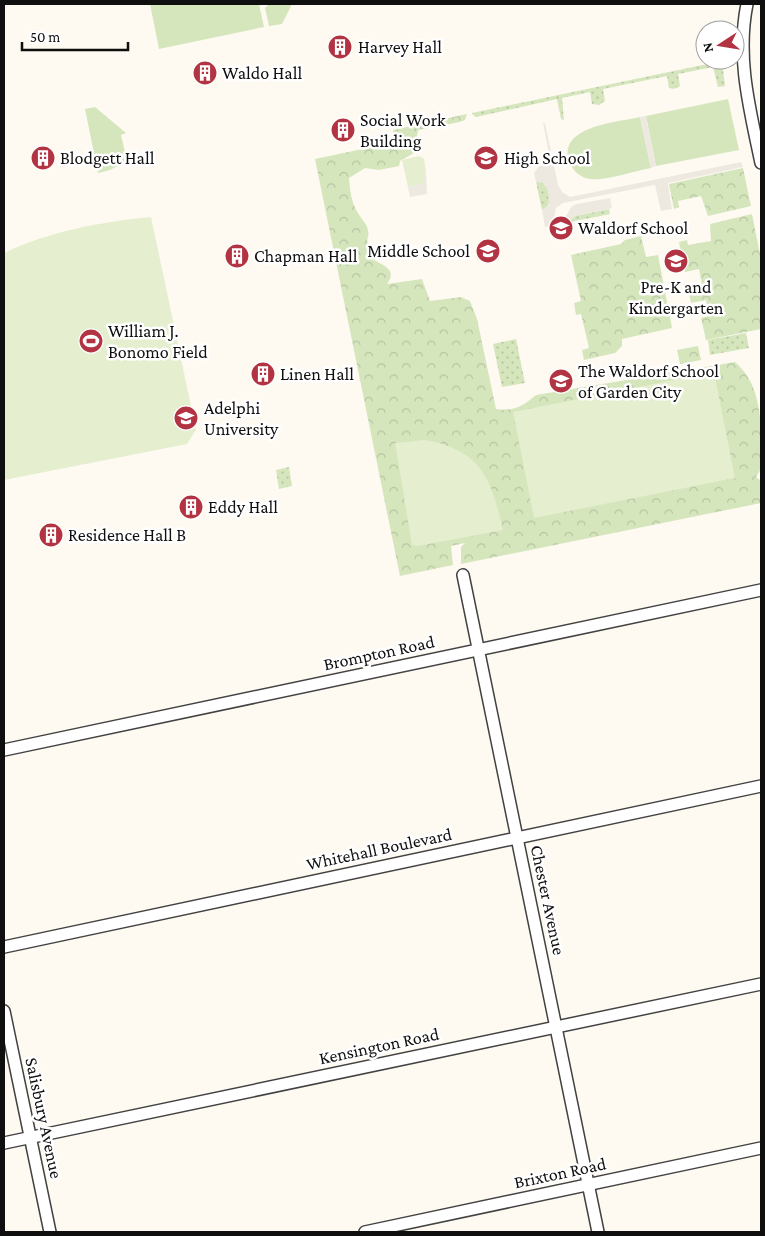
<svg xmlns="http://www.w3.org/2000/svg" width="765" height="1236" font-family="'Crimson Pro',serif">
<style>
.grass{fill:#d5e6bd}
.park{fill:url(#park-crowns)}
.garden{fill:url(#garden-dots)}
.pitch{fill:#e5eece}
.plaza{fill:#eee9e0}
.lines{fill:none;stroke-linecap:round;stroke-linejoin:round}
.street-casing{stroke:#424242;stroke-width:14}
.street{stroke:#fff;stroke-width:11}
.labels{text-anchor:middle;stroke-width:5;stroke-linejoin:round;paint-order:stroke}
.poi-label{font-size:18px;fill:#0f0f0f;stroke:#fff;text-anchor:start}
.street-label{font-size:18px;fill:#0f0f0f;stroke:#fff}
</style>
<defs>
<pattern id="park-crowns" width="20" height="18" patternUnits="userSpaceOnUse" patternTransform="scale(1.25)"><rect width="20" height="18" fill="#d5e6bd"/><path d="M2 6a3 3 0 1 1 6 0M12 15a3 3 0 1 1 6 0" fill="none" stroke="#b6c4a1"/></pattern>
<pattern id="garden-dots" width="8" height="8" patternUnits="userSpaceOnUse" patternTransform="scale(1.25)"><rect width="8" height="8" fill="#d5e6bd"/><path d="M2 2h.1M6 6h.1" fill="none" stroke="#b6c4a1" stroke-width="1.8" stroke-linecap="round"/></pattern>
</defs>
<rect width="100%" height="100%" fill="#fefaf1"/>
<!-- grass -->
<g class="grass">
<path d="M150,4H259L264,27L159,49Z"/>
<path d="M269,4H292L282,24L269,26L265,8Z"/>
<path d="M728,99L739,150L656,166L646,116Z"/>
<path d="M95,107L126,133L121,135L127,161L110,170L98,173L85,109Z"/>
<path d="M640,117L651,168C634,171 605,181 590,179C581,178 573,171 570,163C555,126 619,122 640,117Z"/>
</g>
<!-- park -->
<g class="park">
<path d="M467,114L465,120L460,122L418,130L414,153L400,161L399,166L379,170L365,168L349,178C350,190 351,202 358,213C363,222 372,228 367,240L373,259C383,266 398,269 387,284L422,279L430,301L461,297L470,301L477,319L496,409C513,412 523,406 536,395L735,362C765,388 761,431 761,469L756,477L761,481V503L461,564V547L465,543L451,546L453,565L400,576L315,159L396,142L393,130Z"/>
<path d="M743,168L751,206L708,216L701,196L678,201L679,207L674,209L669,184Z"/>
<path d="M752,214L761,259V329L706,340L701,318L709,316L706,300L691,303L688,288L702,285L699,269L685,272L679,242L687,240L688,245L711,241L710,224Z"/>
<path d="M641,236L646,257L658,255L672,328L622,339V346L615,353L584,360L582,350L589,348L581,314L576,315L574,303L581,301L571,255L621,244L625,240Z"/>
<path d="M698,346L701,360L680,364L677,350Z"/>
</g>
<!-- garden -->
<g class="garden">
<path d="M722,61L725,86L718,87L713,67L678,74L680,86L674,89L669,88L667,76L603,89L605,101L599,105L592,104L590,92L562,98L564,120L561,119L557,99L476,117L473,115L472,113Z"/>
<path d="M540,181C549,186 551,197 548,206L542,210L536,182Z"/>
<path d="M609,209L610,214L555,225V223L572,219L575,216Z"/>
<path d="M746,333L749,348L710,355L708,340Z"/>
<path d="M516,339L525,383L502,387L493,344Z"/>
<path d="M289,467L292,486L279,489L276,470Z"/>
</g>
<!-- pitch -->
<g class="pitch">
<path d="M419,156L424,159L426,172L423,174V184L408,187L402,160Z"/>
<path d="M151,217L196,430L187,444L4,480V253C50,231 101,222 151,217Z"/>
<path d="M714,372L735,478L534,518L513,412Z"/>
<path d="M425,440C481,450 491,478 503,530L418,546L412,545L395,443Z"/>
</g>
<!-- plaza -->
<g class="plaza">
<path d="M646,116L656,166L651,168L640,117Z"/>
<path d="M543,123H545L558,185L562,192L570,197L741,162L743,167L668,183L672,209L661,211L655,185L563,203L556,208L554,218L566,216L572,206L577,204L610,198L612,208L575,216L572,219L545,227L542,210L549,206L548,189L544,183L536,182L534,173L539,166L551,164Z"/>
<path d="M426,172L427,194L410,197L408,187L423,184V174Z"/>
</g>
<g class="lines">
<defs>
<g id="street">
<path d="M747,4C736,58 750,110 761,163"/>
<path d="M463,575L598,1232"/>
<path d="M4,750L761,590"/>
<path d="M4,947L761,786"/>
<path d="M4,1011L50,1232"/>
<path d="M4,1143L761,984"/>
<path d="M365,1232L761,1148"/>
</g>
</defs>
<!-- street casing -->
<use href="#street" class="street-casing"/>
<!-- street -->
<use href="#street" class="street"/>
</g>
<!-- icons -->
<defs>
<symbol id="building-disc" viewBox="-11 -11 22 22"><circle r="9.5" fill="#b23342" stroke="#fff"/><path d="M-4-6H4V6H1V3H-1V6H-4ZM-2.5-4.3h1.7v1.8h-1.7ZM.8-4.3h1.7v1.8H.8ZM-2.5-1h1.7V.8h-1.7ZM.8-1h1.7V.8H.8Z" fill="#fff"/></symbol>
<symbol id="school-disc" viewBox="-11 -11 22 22"><circle r="9.5" fill="#b23342" stroke="#fff"/><path d="M0-5L7-2L0 1L-7-2ZM-4 1L0 2.5L4 1V4Q0 6-4 4Z" fill="#fff"/></symbol>
<symbol id="stadium-disc" viewBox="-11 -11 22 22"><circle r="9.5" fill="#b23342" stroke="#fff"/><path d="M0-5a6.5 5 0 1 0 0 10a6.5 5 0 1 0 0-10ZM-3.5-1.8h7v3.6h-7Z" fill="#fff"/></symbol>
<symbol id="university-disc" viewBox="-11 -11 22 22"><circle r="9.5" fill="#b23342" stroke="#fff"/><path d="M0-5L7-2L0 1L-7-2ZM-4 1L0 2.5L4 1V4Q0 6-4 4Z" fill="#fff"/></symbol>
</defs>
<g fill-rule="evenodd">
<use href="#building-disc" x="326" y="33" width="28" height="28"/>
<use href="#building-disc" x="191" y="59" width="28" height="28"/>
<use href="#building-disc" x="329" y="116" width="28" height="28"/>
<use href="#building-disc" x="29" y="144" width="28" height="28"/>
<use href="#school-disc" x="472" y="144" width="28" height="28"/>
<use href="#school-disc" x="547" y="214" width="28" height="28"/>
<use href="#school-disc" x="474" y="237" width="28" height="28"/>
<use href="#building-disc" x="223" y="242" width="28" height="28"/>
<use href="#school-disc" x="662" y="247" width="28" height="28"/>
<use href="#stadium-disc" x="77" y="327" width="28" height="28"/>
<use href="#building-disc" x="249" y="360" width="28" height="28"/>
<use href="#school-disc" x="547" y="367" width="28" height="28"/>
<use href="#university-disc" x="172" y="404" width="28" height="28"/>
<use href="#building-disc" x="177" y="493" width="28" height="28"/>
<use href="#building-disc" x="37" y="521" width="28" height="28"/>
</g>
<g class="labels">
<!-- poi labels -->
<g class="poi-label">
<text x="358" y="53">Harvey Hall</text>
<text x="222" y="79">Waldo Hall</text>
<text x="360" y="126">Social Work<tspan x="360" dy="21">Building</tspan></text>
<text x="60" y="164">Blodgett Hall</text>
<text x="504" y="164">High School</text>
<text x="578" y="234">Waldorf School</text>
<text x="470" y="257" text-anchor="end">Middle School</text>
<text x="254" y="262">Chapman Hall</text>
<text x="676" y="293" text-anchor="middle">Pre-K and<tspan x="676" dy="21">Kindergarten</tspan></text>
<text x="108" y="337">William J.<tspan x="108" dy="21">Bonomo Field</tspan></text>
<text x="578" y="377">The Waldorf School<tspan x="578" dy="21">of Garden City</tspan></text>
<text x="280" y="380">Linen Hall</text>
<text x="204" y="414">Adelphi<tspan x="204" dy="21">University</tspan></text>
<text x="208" y="513">Eddy Hall</text>
<text x="68" y="541">Residence Hall B</text>
</g>
<!-- street labels -->
<g class="street-label">
<text transform="translate(379 653) rotate(-12)" y="6">Brompton Road</text>
<text transform="translate(379 849) rotate(-12)" y="6">Whitehall Boulevard</text>
<text transform="translate(548 900) rotate(78)" y="6">Chester Avenue</text>
<text transform="translate(379 1046) rotate(-12)" y="6">Kensington Road</text>
<text transform="translate(44 1118) rotate(78)" y="6">Salisbury Avenue</text>
<text transform="translate(560 1173) rotate(-12)" y="6">Brixton Road</text>
</g>
</g>
<!-- border -->
<rect width="765" height="1236" fill="none" stroke="#0f0f0f" stroke-width="10"/>
<!-- north arrow -->
<g transform="translate(720 45) rotate(258)"><circle r="24" fill="#ffffff" stroke="#9f9f9f"/>
<path d="M0-4L9 19L0 12L-9 19Z" fill="#b23342"/>
<text y="-8" font-size="14" font-weight="bold" text-anchor="middle" fill="#0f0f0f">N</text>
</g>
<!-- scale -->
<path d="M22 42v8h106v-8" fill="none" stroke="#0f0f0f" stroke-width="2.5"/>
<text x="30" y="42" font-size="15" fill="#0f0f0f" stroke="#ffffff" stroke-width="4" paint-order="stroke">50 m</text>
</svg>
